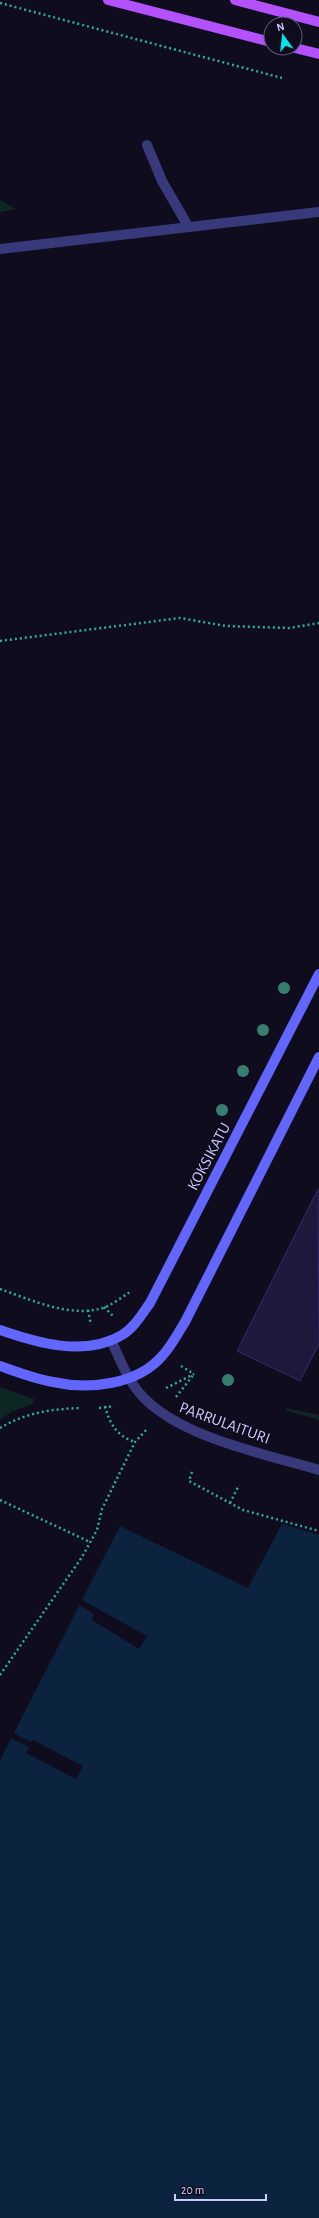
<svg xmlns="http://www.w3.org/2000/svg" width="319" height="2218" font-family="'Alegreya Sans',sans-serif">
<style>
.green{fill:#0f2724}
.water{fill:#0c2340}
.pier{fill:#0e0c1d}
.building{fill:#1e183d;stroke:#342b69}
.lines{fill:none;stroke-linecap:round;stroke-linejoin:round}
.path{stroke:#2fac9d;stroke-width:2.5;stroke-dasharray:2 3;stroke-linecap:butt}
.service{stroke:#38397b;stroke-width:10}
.tertiary{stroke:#38397b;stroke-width:10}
.secondary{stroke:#6266fc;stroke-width:10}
.primary{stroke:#b352fc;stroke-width:10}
.tree{fill:#367e70}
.labels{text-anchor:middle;stroke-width:4;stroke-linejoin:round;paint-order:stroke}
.street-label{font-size:16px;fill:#ccc9fe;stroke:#0e0c1d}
</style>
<rect width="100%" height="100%" fill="#0e0c1d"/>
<!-- green -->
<g class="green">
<path d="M0,200L16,209L0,212Z"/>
<path d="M0,1387L34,1399L33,1404L11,1412L0,1420Z"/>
<path d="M286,1408L319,1415V1420L285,1410Z"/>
</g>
<!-- water -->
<path class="water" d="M282,1524L319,1535V2218H0V1760L120,1526L248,1588Z"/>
<!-- pier -->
<g class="pier">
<path d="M82,1600L147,1636L139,1649L92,1620L94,1614L79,1605Z"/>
<path d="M13,1733L31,1742L33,1740L83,1766L76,1779L26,1753L29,1747L11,1738Z"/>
</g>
<!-- building -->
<path class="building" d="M318,1189L319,1344L300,1381L237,1351Z"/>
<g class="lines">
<!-- path -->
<g class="path">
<path d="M0,3L282,78"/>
<path d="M0,641L180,618L226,626L289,628L319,623"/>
<path d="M0,1289C32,1300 69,1318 103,1308C112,1305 122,1297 130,1292"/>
<path d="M104,1307L113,1316"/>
<path d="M88,1310L91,1325"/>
<path d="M181,1366L194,1374"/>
<path d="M166,1388L194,1374"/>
<path d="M176,1397L194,1374"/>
<path d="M105,1406C110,1425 117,1436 135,1442"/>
<path d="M99,1408L114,1406"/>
<path d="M0,1428C25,1413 51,1409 80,1408"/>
<path d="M192,1472L189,1481L243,1510L319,1531"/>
<path d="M0,1500L90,1542"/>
<path d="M230,1503L239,1485"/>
<path d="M0,1675L82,1557L97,1530L102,1509L135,1442L148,1428"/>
</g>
<!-- service -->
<g class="service">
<path d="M147,145L162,181L188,226"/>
<path d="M0,249L319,212"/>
</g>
<!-- tertiary -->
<path class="tertiary" d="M111,1340C120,1359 128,1382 144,1398C183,1438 265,1454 319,1470"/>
<!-- secondary -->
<g class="secondary">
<path d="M0,1330C37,1343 85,1357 122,1335C134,1328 142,1314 150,1303L319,974"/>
<path d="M0,1366C17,1372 35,1379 53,1382C89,1390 138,1385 163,1355C172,1345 178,1333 185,1322L319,1057"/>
</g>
<!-- primary -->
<g class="primary">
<path d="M108,0L271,42"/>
<path d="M235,0L319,22"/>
<path d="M295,48L319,54"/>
</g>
</g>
<!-- trees -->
<g class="tree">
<circle cx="284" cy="988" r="6"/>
<circle cx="263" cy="1030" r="6"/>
<circle cx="243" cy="1071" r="6"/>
<circle cx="222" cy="1110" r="6"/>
<circle cx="228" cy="1380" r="6"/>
</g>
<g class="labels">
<!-- street labels -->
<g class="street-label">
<text transform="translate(208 1156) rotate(-62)" y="6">KOKSIKATU</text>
<text transform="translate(225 1422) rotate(20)" y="6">PARRULAITURI</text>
</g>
</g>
<!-- north arrow -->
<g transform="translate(283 36) rotate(345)"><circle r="19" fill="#0e0c1d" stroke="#5a5877"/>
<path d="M0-3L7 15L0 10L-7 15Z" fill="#04e4ee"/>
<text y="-6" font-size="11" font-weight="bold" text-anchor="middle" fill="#ccc9fe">N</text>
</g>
<!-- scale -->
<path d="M175 2194v6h91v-6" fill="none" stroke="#ccc9fe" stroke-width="2"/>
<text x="181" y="2194" font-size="12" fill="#ccc9fe" stroke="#0e0c1d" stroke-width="3" paint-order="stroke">20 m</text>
</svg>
